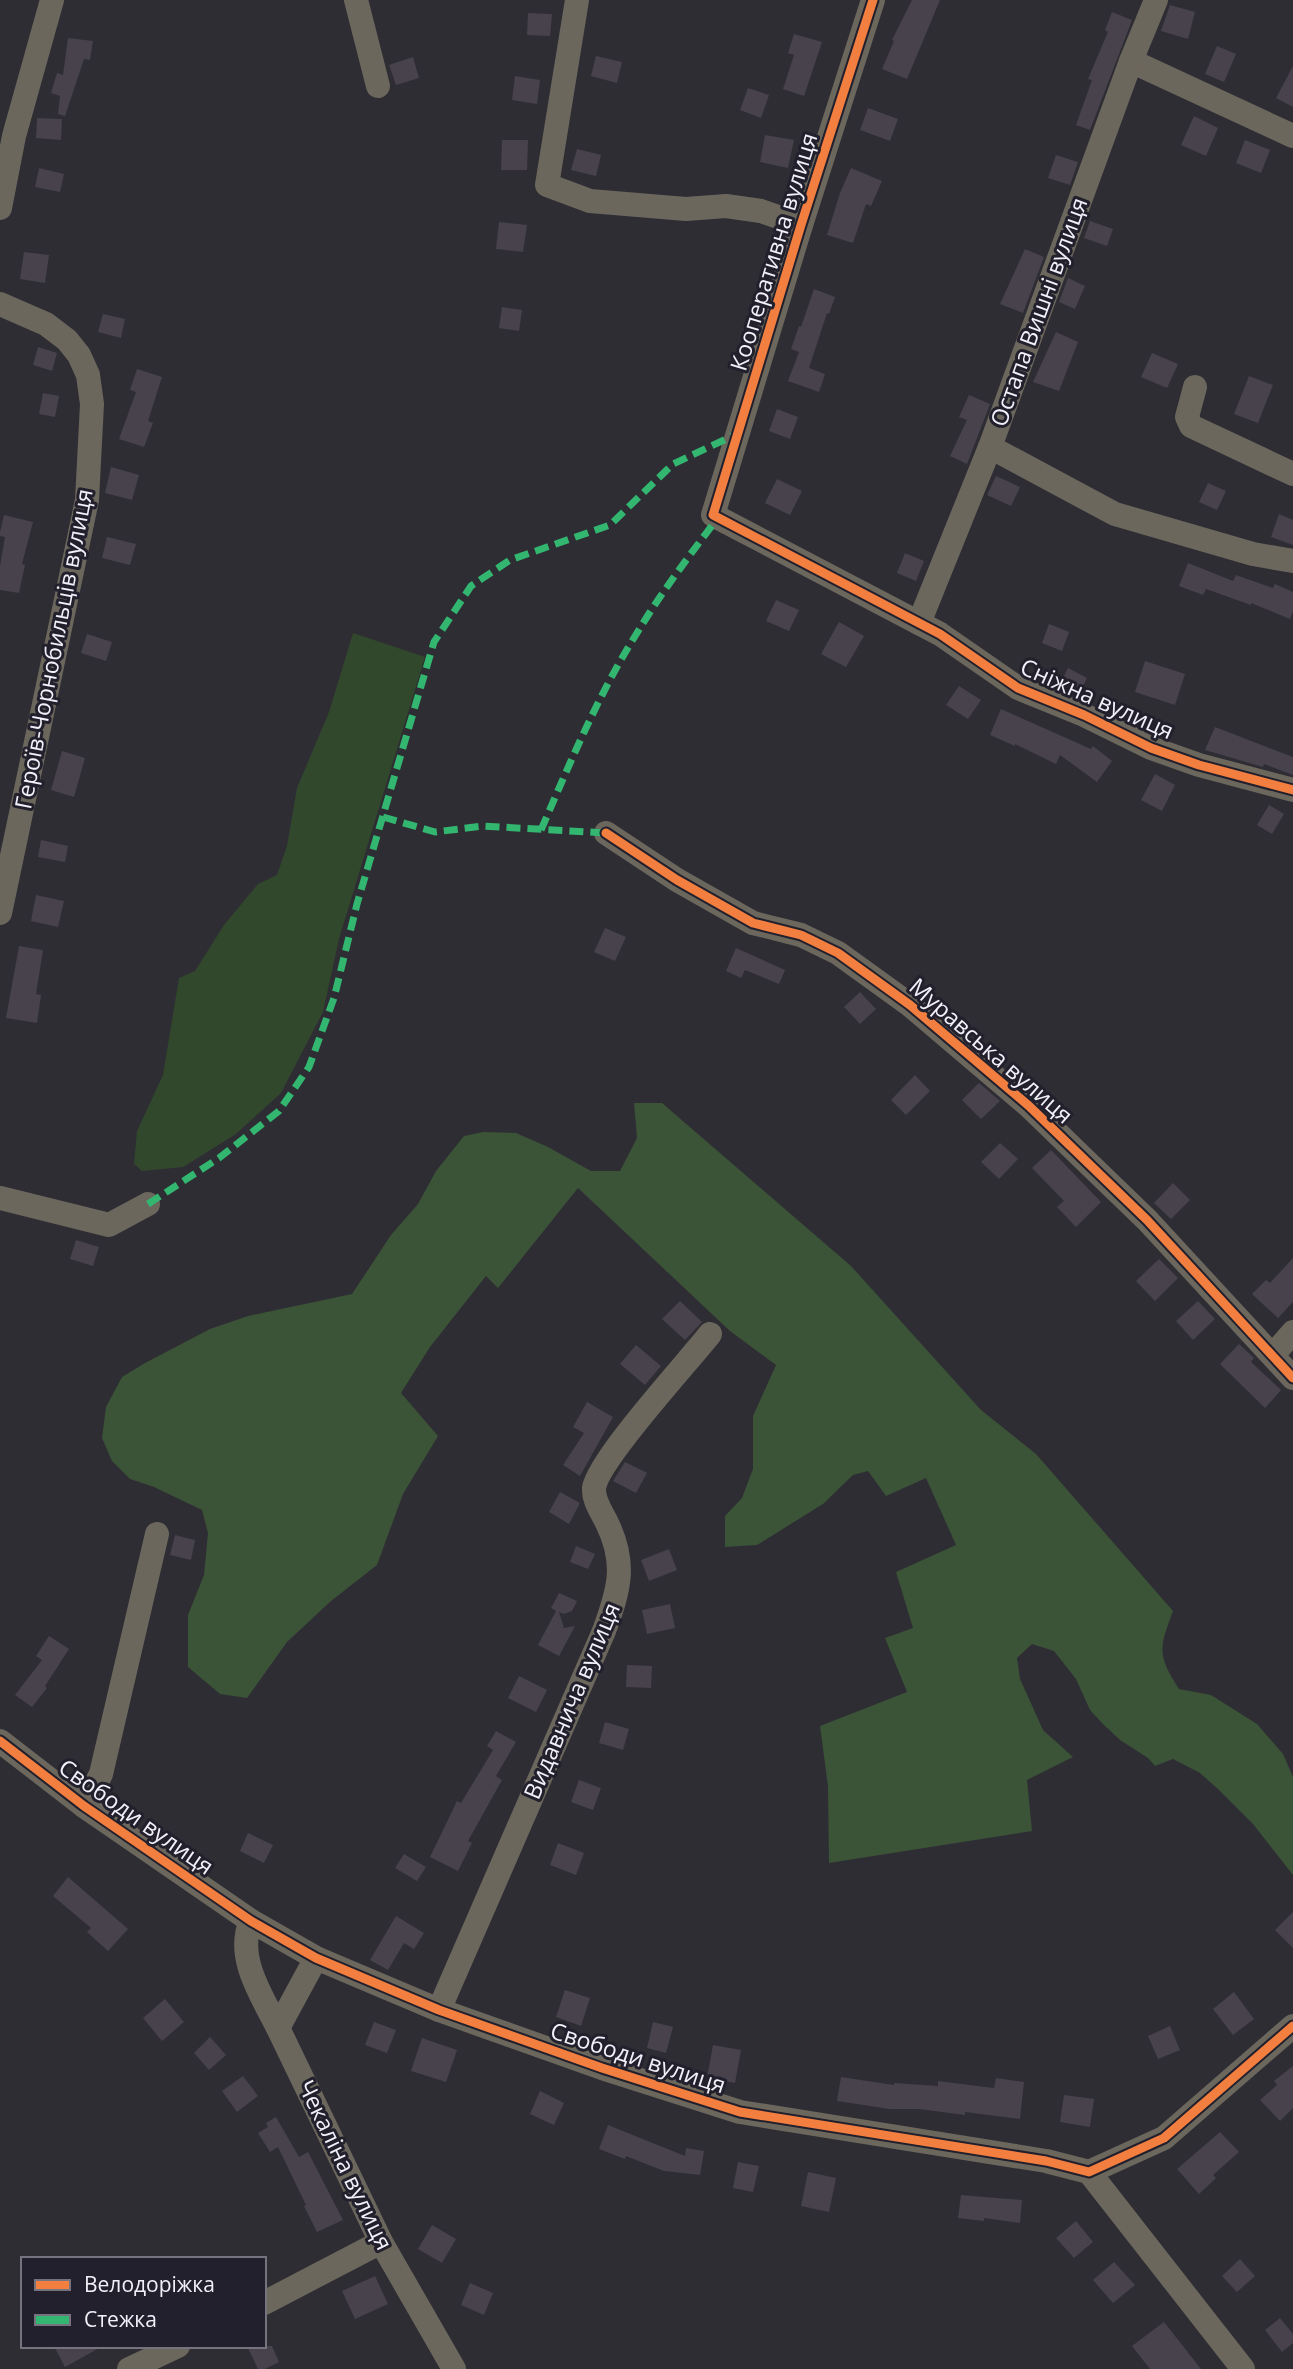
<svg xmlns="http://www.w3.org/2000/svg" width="1293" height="2369" font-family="'Open Sans',sans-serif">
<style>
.green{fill:#32482d}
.forest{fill:#3b5337}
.building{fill:#47424c}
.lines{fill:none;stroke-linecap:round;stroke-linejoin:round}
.minor{stroke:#6c675d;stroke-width:24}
.quiet{stroke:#33b770;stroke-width:7;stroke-dasharray:14 7;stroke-linecap:butt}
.cycleway-casing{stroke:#22202c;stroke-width:13}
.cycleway{stroke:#f27e40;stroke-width:9}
.labels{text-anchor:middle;stroke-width:6;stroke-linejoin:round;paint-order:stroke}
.street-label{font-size:23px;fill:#f2f1fa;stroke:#22202c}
</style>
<rect width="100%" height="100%" fill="#2e2d34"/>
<!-- green -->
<path class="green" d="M353,633L425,657L339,939L323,1012L281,1093L236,1134L183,1167L142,1171L134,1164L137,1131L163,1075L179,978L195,971L224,925L258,884L277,875L287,846L297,788L329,712Z"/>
<!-- forest -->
<path class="forest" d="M634,1103H662L851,1266L981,1410L1036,1454L1173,1611C1159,1648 1157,1655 1179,1689L1211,1695L1257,1724L1283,1754L1293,1777V1875L1253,1824L1218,1789L1200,1773L1173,1759L1155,1766L1148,1758L1120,1740L1102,1723L1090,1710L1076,1679L1054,1651L1032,1644L1017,1658L1020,1679L1043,1730L1073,1757L1027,1780L1032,1831L829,1863L828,1786L820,1726L907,1692L885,1638L913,1628L896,1572L956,1545L926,1478L886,1496L868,1471L853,1475L823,1504L757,1545L725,1547V1516L742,1498L753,1469V1416L776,1365L730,1331L578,1188L498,1288L486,1276L430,1347L401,1393L438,1436L403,1494L377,1565L331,1601L287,1642L247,1698L220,1694L188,1667V1615L204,1575L208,1533L202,1510L154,1487L130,1479L112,1461L102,1438L106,1407L122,1377L145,1363L210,1329L248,1316L352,1294L391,1235L418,1204L436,1171L464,1136L483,1132L516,1133L548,1147L591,1171H620L637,1138Z"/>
<!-- building -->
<g class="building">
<path d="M912,0H940L907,79L882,69L894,41L892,40Z"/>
<path d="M1170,5L1195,12L1188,39L1161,31Z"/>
<path d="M1112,12L1132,20L1090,130L1076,125L1092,80L1088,79L1108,32L1105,30Z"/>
<path d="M528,13L552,14L550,36L527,35Z"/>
<path d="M794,34L822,42L804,96L783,89L794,55L788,53Z"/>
<path d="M68,38L93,41L90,60L84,59L65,116L58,114L60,96L51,93L57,73L63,75Z"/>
<path d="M1217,46L1236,54L1224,82L1205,74Z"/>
<path d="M596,56L622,62L617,83L591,76Z"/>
<path d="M413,57L419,78L396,85L389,65Z"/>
<path d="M1293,66V107L1276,98Z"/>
<path d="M515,76L540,80L537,104L512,100Z"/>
<path d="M748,88L769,95L761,118L740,110Z"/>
<path d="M868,108L898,119L890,141L860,130Z"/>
<path d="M1194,116L1218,128L1206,156L1181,145Z"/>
<path d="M37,118L62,119L61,140L36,138Z"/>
<path d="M765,135L794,140L788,168L760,162Z"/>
<path d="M502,140H528L527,170H501Z"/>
<path d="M1245,140L1270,150L1261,173L1236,163Z"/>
<path d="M577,149L601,155L596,176L571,170Z"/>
<path d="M1056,155L1078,162L1070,185L1048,178Z"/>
<path d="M39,168L64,174L60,192L35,187Z"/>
<path d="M851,168L882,181L871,206L866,204L853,243L827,235L840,193Z"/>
<path d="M1090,221L1113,229L1107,246L1084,238Z"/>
<path d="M499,222L527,225L523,252L496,249Z"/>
<path d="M1025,249L1044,257L1023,313L1000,304Z"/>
<path d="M24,252L49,255L45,283L20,279Z"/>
<path d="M1068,278L1085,286L1075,309L1059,302Z"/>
<path d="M814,289L835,297L829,314L827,313L809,368L825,374L819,392L788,381L799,352L791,349L799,326L801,327Z"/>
<path d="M502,307L522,310L519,331L499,328Z"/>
<path d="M103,314L125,319L121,338L98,332Z"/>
<path d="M1056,332L1078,342L1059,391L1033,382Z"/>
<path d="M38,347L57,353L52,371L33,365Z"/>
<path d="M1152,353L1178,364L1167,388L1141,377Z"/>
<path d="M137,369L162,377L148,421L153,423L144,447L119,439L136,392L130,390Z"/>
<path d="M1249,376L1273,385L1258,423L1234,414Z"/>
<path d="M43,393L59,396L55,417L39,414Z"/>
<path d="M969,395L990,404L967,464L950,456L967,420L959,417Z"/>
<path d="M777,409L798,417L790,439L769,431Z"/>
<path d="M111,467L139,475L132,500L105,493Z"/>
<path d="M996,476L1020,487L1011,506L987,495Z"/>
<path d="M777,479L802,491L790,515L765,503Z"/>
<path d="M1208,483L1226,491L1217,510L1199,502Z"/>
<path d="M1279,514L1293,520V545L1271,537Z"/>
<path d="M4,515L33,522L22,564L25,565L19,593L0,590V566L5,537L0,536V532Z"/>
<path d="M107,537L136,544L130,565L102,558Z"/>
<path d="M905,553L924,561L916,581L897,573Z"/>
<path d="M1188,563L1233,581L1236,575L1273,588L1275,584L1293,592V611L1290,619L1251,603V605L1206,589L1203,595L1179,586Z"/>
<path d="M776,600L799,610L789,631L766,621Z"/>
<path d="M839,622L864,636L846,667L821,654Z"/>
<path d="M1049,624L1069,632L1062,651L1042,643Z"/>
<path d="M87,634L112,642L106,661L81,653Z"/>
<path d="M1145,661L1185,674L1175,705L1135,692Z"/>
<path d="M1068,668L1087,678L1078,696L1058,688Z"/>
<path d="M959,686L981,700L968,719L946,705Z"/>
<path d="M1001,709L1091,749L1093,746L1112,761L1097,782L1060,755L1056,764L1015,744V746L990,735Z"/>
<path d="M1215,727L1293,757V775L1264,764L1263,767L1205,750Z"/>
<path d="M62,751L85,758L74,797L51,790Z"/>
<path d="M1155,774L1175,785L1162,811L1141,800Z"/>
<path d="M1269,805L1284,814L1272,834L1257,825Z"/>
<path d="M41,840L68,846L65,862L38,857Z"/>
<path d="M36,895L64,901L58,927L31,921Z"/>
<path d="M605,928L626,937L615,961L594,952Z"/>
<path d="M19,946L43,950L36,994L41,995L37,1023L6,1018Z"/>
<path d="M736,948L785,970L779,984L745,970L741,978L726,971Z"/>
<path d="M860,992L876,1009L860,1024L844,1007Z"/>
<path d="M915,1075L930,1091L906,1115L891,1100Z"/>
<path d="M979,1083L1000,1101L981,1119L962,1100Z"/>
<path d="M1000,1143L1018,1159L999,1179L981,1162Z"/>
<path d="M1051,1150L1101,1202L1076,1227L1057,1207L1064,1201L1032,1168Z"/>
<path d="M1173,1183L1190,1200L1171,1219L1154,1203Z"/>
<path d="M76,1240L99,1247L93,1266L70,1259Z"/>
<path d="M1293,1258V1302L1278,1318L1252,1294L1266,1280L1270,1283Z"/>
<path d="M1159,1259L1178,1278L1155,1301L1136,1281Z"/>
<path d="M680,1301L702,1322L685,1340L662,1319Z"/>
<path d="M1198,1301L1215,1319L1193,1340L1176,1321Z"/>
<path d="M1239,1344L1254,1358L1251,1362L1281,1390L1265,1408L1220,1364Z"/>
<path d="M636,1345L661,1366L645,1385L620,1364Z"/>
<path d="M587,1402L613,1417L580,1476L563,1465L584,1433L573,1427Z"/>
<path d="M625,1462L647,1473L636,1493L613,1481Z"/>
<path d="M560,1492L580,1503L569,1524L549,1512Z"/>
<path d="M175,1535L195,1540L191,1560L170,1555Z"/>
<path d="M576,1546L595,1554L588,1569L570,1562Z"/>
<path d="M669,1549L677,1570L649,1581L641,1560Z"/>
<path d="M559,1593L577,1601L572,1611L564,1614L559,1612L564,1628L575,1626L559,1656L538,1645L556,1611L551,1608Z"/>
<path d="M670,1604L675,1628L647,1634L642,1610Z"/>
<path d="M49,1636L69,1649L45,1686L47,1688L32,1707L15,1695L42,1660L36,1656Z"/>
<path d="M627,1665L652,1666L651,1688L626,1687Z"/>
<path d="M519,1676L547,1690L536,1712L508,1698Z"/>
<path d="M605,1722L629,1729L623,1750L599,1743Z"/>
<path d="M496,1731L516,1742L496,1776L502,1780L468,1841L472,1843L458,1871L430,1857L457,1801L461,1803L493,1750L487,1746Z"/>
<path d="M579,1780L601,1788L593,1810L571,1802Z"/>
<path d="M248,1833L273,1845L264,1863L240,1851Z"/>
<path d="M558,1843L584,1853L576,1875L550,1865Z"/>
<path d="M404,1854L426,1867L417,1881L395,1868Z"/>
<path d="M68,1877L128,1929L108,1951L87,1932L91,1928L53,1896Z"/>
<path d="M1293,1912V1948L1275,1930Z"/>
<path d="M396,1916L424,1933L414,1949L404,1943L388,1970L370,1960Z"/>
<path d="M565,1990L590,1998L581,2026L556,2017Z"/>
<path d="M1234,1992L1254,2019L1233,2035L1213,2009Z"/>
<path d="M165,1999L184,2022L162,2041L143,2018Z"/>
<path d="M374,2022L396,2030L387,2053L365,2045Z"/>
<path d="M653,2022L673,2027L666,2053L647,2048Z"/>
<path d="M1170,2026L1180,2050L1158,2059L1148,2036Z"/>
<path d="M210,2037L226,2055L209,2070L194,2053Z"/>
<path d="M422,2038L457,2050L446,2082L411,2071Z"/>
<path d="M713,2045L741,2050L735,2083L707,2078Z"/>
<path d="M1293,2066V2108L1280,2121L1260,2100L1277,2085L1274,2081Z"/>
<path d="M243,2076L258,2096L237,2112L222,2091Z"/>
<path d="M841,2077L894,2085V2083L938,2086V2081L994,2088L996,2078L1024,2082L1020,2119L965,2112V2115L919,2109H889L837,2101Z"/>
<path d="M540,2091L564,2103L554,2125L530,2114Z"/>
<path d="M1064,2095L1094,2099L1090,2127L1060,2122Z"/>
<path d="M276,2117L299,2157L308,2152L343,2220L317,2232L304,2206L306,2205L278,2147L270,2152L258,2133L268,2127L266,2123Z"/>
<path d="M608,2125L685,2156L686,2148L704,2151L700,2175L664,2171L626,2156L625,2159L599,2149Z"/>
<path d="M1220,2132L1239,2152L1213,2175L1216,2178L1199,2194L1177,2169Z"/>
<path d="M738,2162L759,2166L753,2192L733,2188Z"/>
<path d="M808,2172L836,2178L829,2212L801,2206Z"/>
<path d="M961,2195L1022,2200L1020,2223L984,2218V2221L958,2218Z"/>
<path d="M1076,2221L1093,2242L1074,2258L1056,2238Z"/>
<path d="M432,2225L456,2239L442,2263L418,2249Z"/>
<path d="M1240,2259L1255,2276L1237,2292L1222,2276Z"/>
<path d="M1114,2262L1135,2285L1113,2303L1093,2280Z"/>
<path d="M375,2276L388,2304L355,2319L342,2291Z"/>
<path d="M470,2283L493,2293L484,2315L461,2305Z"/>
<path d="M1280,2318L1293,2334V2343L1282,2352L1265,2330Z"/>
<path d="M1164,2322L1201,2369H1150L1132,2346Z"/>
<path d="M54,2346H103L65,2367Z"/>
<path d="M247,2346H272L279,2362L265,2369H258Z"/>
</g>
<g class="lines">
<!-- minor -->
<g class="minor">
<path d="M356,0L378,86"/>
<path d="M577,0L547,185L590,201L686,209L726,206L761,211L801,225"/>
<path d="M873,0L801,225L713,515L940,634L1018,688L1084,715L1151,748L1199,765L1293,790"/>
<path d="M1131,61L1293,136"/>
<path d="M0,208L14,136L52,0"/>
<path d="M0,304L46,324L67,340L79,355L88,375L92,404L87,500L0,913"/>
<path d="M1195,387L1187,417L1191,426L1293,474"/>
<path d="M990,447L1115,514L1253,554L1293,561"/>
<path d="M919,623L990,447L1131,61L1156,0"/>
<path d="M606,833L677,880L753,923L801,935L838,953L910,1005L1029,1106L1147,1220L1293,1378"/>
<path d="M0,1198L109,1225L148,1204"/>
<path d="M1273,1355L1293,1332"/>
<path d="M0,1741L84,1806L251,1921L316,1958L439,2010L602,2068L740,2112L1046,2161L1089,2172L1164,2138L1293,2026"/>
<path d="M84,1806L101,1774L157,1534"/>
<path d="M251,1921C235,1957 262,1996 278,2028"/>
<path d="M316,1958L278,2028L381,2242L454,2369"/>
<path d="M439,2010L604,1631C619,1590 627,1564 607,1523C602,1512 593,1501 594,1488C598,1460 688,1362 710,1334"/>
<path d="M1089,2172L1243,2369"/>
<path d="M264,2303L381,2242"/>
<path d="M129,2369L178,2346"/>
</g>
<!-- quiet -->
<g class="quiet">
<path d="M383,817L435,832L483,826L606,833"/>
<path d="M541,830C570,763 598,695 637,633C661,593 689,556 717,519"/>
<path d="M148,1204L219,1158L279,1111L309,1067L334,998L357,904L434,642L471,586L510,560L610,525L673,464L739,433"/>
</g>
<defs>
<g id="cycleway">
<path d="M873,0L801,225L713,515L940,634L1018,688L1084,715L1151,748L1199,765L1293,790"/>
<path d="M606,833L677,880L753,923L801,935L838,953L910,1005L1029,1106L1147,1220L1293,1378"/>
<path d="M0,1741L84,1806L251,1921L316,1958L439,2010L602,2068L740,2112L1046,2161L1089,2172L1164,2138L1293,2026"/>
</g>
</defs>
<!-- cycleway casing -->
<use href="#cycleway" class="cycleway-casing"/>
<!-- cycleway -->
<use href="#cycleway" class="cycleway"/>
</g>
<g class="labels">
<!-- street labels -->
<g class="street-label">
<text transform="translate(774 252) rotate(-73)" y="8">Кооперативна вулиця</text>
<text transform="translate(1039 312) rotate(-70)" y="8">Остапа Вишні вулиця</text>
<text transform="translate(54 649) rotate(-79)" y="8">Героїв-Чорнобильців вулиця</text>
<text transform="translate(1097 699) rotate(24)" y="8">Сніжна вулиця</text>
<text transform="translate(991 1051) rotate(41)" y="8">Муравська вулиця</text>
<text transform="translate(572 1701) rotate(-67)" y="8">Видавнича вулиця</text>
<text transform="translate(136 1817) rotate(35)" y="8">Свободи вулиця</text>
<text transform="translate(638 2058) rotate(18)" y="8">Свободи вулиця</text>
<text transform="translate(345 2165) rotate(64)" y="8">Чекаліна вулиця</text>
</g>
</g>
<!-- legend -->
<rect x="21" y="2257" width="245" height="91" fill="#22202c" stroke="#75747e" stroke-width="2"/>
<rect x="35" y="2280" width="35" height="10" fill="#f27e40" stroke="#75747e" stroke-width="2"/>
<text x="84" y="2292" font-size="21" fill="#f2f1fa">Велодоріжка</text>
<rect x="35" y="2315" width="35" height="10" fill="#33b770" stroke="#75747e" stroke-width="2"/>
<text x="84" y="2327" font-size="21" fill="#f2f1fa">Стежка</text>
</svg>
